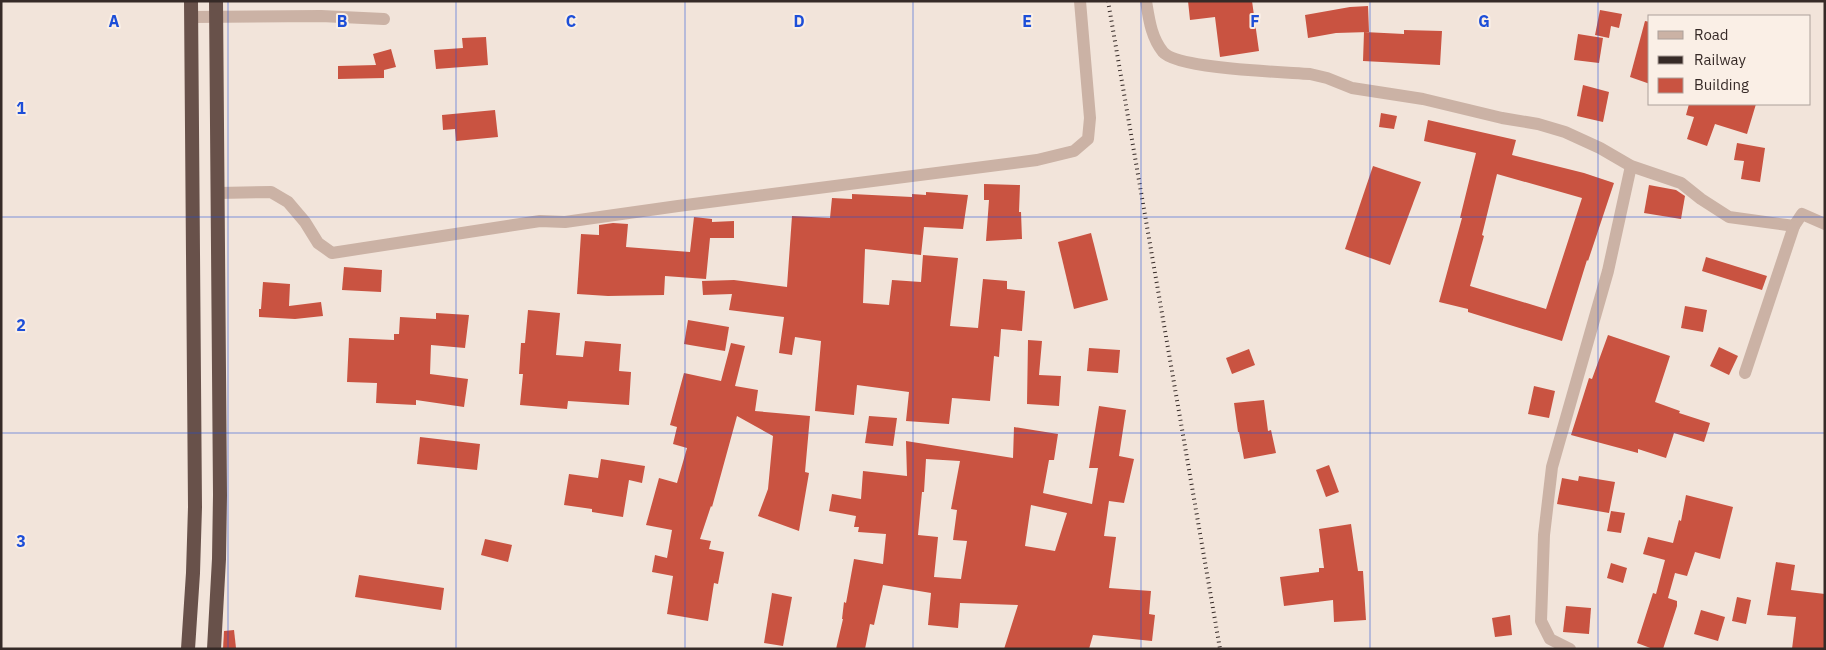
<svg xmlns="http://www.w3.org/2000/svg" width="1826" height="650" font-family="'IBM Plex Sans',sans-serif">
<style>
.building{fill:#c95341;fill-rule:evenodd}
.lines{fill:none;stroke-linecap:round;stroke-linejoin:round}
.minor{stroke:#cbb2a5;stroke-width:12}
.trunk{stroke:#68514a;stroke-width:14}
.rail{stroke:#362a27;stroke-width:4;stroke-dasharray:1 4;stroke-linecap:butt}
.grid{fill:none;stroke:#1d4ed8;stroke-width:1;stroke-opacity:0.55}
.grid-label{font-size:16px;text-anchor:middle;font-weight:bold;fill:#1d4ed8;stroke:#faefe6;stroke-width:4;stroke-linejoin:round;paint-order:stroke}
</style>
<rect width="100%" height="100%" fill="#f2e4da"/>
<!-- building -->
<g class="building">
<path d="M1188,1H1252L1259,51L1220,57L1215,17L1190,20Z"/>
<path d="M1368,6L1369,32L1336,33L1308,38L1305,15L1350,7Z"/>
<path d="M1600,10L1622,14L1619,28L1611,26L1609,38L1595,35Z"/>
<path d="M1645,21L1650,22V84L1630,77Z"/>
<path d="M1404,30L1442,31L1440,65L1363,61L1364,32L1404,34Z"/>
<path d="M1578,34L1603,38L1599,63L1574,60Z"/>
<path d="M486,37L488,65L436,69L434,50L463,48L462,38Z"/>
<path d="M391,49L396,67L384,70V78L338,79V66L376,65L373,54Z"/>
<path d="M1583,85L1609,92L1603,122L1577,116Z"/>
<path d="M1689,104H1756L1747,134L1715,124L1707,146L1687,139L1694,117L1686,115Z"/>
<path d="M495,110L498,137L456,141L455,129L443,130L442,115Z"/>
<path d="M1381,113L1397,116L1394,129L1379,127Z"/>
<path d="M1428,120L1516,140L1512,155L1584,173L1614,183L1588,261L1587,260L1562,341L1468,312V309L1439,302L1462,218H1460L1476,153L1424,141ZM1497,174L1582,198L1546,309L1470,286L1484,236L1482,235Z"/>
<path d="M1737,143L1765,148L1760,182L1741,179L1744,161L1734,160Z"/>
<path d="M1373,166L1421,182L1390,265L1345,249Z"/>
<path d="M984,184L1020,185L1019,212H1021L1022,239L986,241L989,200H984Z"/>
<path d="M1649,185L1676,190L1685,196L1681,219L1644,213Z"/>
<path d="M926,192L968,195L963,229L924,227L921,255L865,249L863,303L889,305L892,280L921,282L923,255L958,258L950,326L978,328L983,279L1007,281V289L1025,291L1022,331L1001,329L999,357L994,356L990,401L952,398L949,424L906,421L909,392L857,385L854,415L815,411L821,341L795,337L792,355L779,353L784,317L729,310L732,294L703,295L702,281L734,280L787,287L792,216L830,218L832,198L852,199V194L912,197V194L926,195Z"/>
<path d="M694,217L712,219V222L734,221V238H710L706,279L665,276L664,295L608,296L577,294L581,234L599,235V225L613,223L628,224L626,247L690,252Z"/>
<path d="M1091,233L1108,300L1074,309L1058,242Z"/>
<path d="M1706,257L1767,276L1762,290L1702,271Z"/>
<path d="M344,267L382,270L381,292L342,290Z"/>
<path d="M263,282L290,284L289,306L321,302L323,316L295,319L259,317V309H261Z"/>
<path d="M1685,306L1707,310L1703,332L1681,328Z"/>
<path d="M528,310L560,313L556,355L583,357L585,341L621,344L619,371L631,372L629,405L568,401L567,409L520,405L523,374H519L521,343H525Z"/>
<path d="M436,313L469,315L465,348L431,345L430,374L468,379L464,407L416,400V405L376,403L377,383L347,382L349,338L394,340V334H399L400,317L436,319Z"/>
<path d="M688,320L729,327L725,351L684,344Z"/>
<path d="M1608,335L1670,356L1655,402L1680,411L1679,413L1710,423L1704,442L1674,433L1666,458L1638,449V453L1571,435L1589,378L1592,379Z"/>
<path d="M1028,340L1042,341L1039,375L1061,376L1059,406L1027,404Z"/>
<path d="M731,343L745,346L735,386L758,390L755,411L810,416L805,472L809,473L799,531L758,516L768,489L773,436L737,416L712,507L711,506L700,539L711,541L709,549L724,552L718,584L714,583L708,621L667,614L673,576L652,572L655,555L667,558L672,530L646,525L659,478L677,483L687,448L673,444L677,427L670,425L684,373L721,381Z"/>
<path d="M1719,347L1738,356L1729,375L1710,366Z"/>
<path d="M1089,348L1120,350L1118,373L1087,371Z"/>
<path d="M1249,349L1255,365L1232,374L1226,358Z"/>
<path d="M1534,386L1555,391L1549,418L1528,414Z"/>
<path d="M1264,400L1268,431L1271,430L1276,453L1244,459L1239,432H1238L1234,403Z"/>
<path d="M1099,406L1126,410L1119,456L1134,459L1124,503L1109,501L1104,536L1116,537L1109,588L1151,591L1149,614L1155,615L1152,641L1093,635L1089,649H1004L1018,605L960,603L958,628L928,625L931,593L883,585L874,625L870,624L865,649H836L843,619H842L844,602L846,603L854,559L883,564L886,534L858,532L859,527H854L856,516L829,511L832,494L861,499L863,471L907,476L906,441L1013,458L1014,427L1058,434L1054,460H1049L1043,493L1092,504L1098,468H1089ZM926,459L960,461L951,509L957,510L953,540L967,541L961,579L934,577L938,537L918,535L922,492H924ZM1031,505L1067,513L1055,551L1025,546Z"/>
<path d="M869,416L897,418L893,446L865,443Z"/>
<path d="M420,437L480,444L477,470L417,464Z"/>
<path d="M601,459L645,466L642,483L629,480L623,517L592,512V509L564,505L569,474L598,478Z"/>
<path d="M1329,465L1339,492L1326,497L1316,470Z"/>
<path d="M1579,476L1615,482L1609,513L1557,504L1562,478L1578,481Z"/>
<path d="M1686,495L1733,507L1720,559L1695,552L1687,576L1675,573L1668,598L1677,601V606L1663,649H1653L1637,643L1653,593L1656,594L1665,560L1643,554L1648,537L1673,543L1679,520L1681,521Z"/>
<path d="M1611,511L1625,513L1621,533L1607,531Z"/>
<path d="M1351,524L1358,571H1363L1366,620L1334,622L1333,600L1284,606L1280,577L1319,572V568H1324L1319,529Z"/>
<path d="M485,539L512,545L508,562L481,555Z"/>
<path d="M1776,562L1795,565L1791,590L1825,594V649H1792L1796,617L1767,615Z"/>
<path d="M1611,563L1627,568L1623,583L1607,578Z"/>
<path d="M359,575L444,588L441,610L355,597Z"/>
<path d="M772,593L792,597L783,646L764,643Z"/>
<path d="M1737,597L1751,600L1746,624L1732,621Z"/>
<path d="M1566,606L1591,608L1589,634L1563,632Z"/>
<path d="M1701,610L1725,617L1718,641L1694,634Z"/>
<path d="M1510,615L1512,635L1495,637L1492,618Z"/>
<path d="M234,630L236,648L223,649L224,631Z"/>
</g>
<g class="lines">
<!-- minor -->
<g class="minor">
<path d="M1146,1C1149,19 1151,37 1163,52C1177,69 1284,72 1310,74L1327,78L1352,88L1423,99L1502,118L1538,124L1565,132L1600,148L1631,166L1681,183L1701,199L1729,217L1794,226L1802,214L1825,224"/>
<path d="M192,17L321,16L384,19"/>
<path d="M218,193L271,192L288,202L305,222L318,243L332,253L540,221L565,222L678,206L1037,160L1074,151L1088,139L1090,118L1080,1"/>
<path d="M1745,373L1794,226"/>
<path d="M1570,649L1550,639L1541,621L1544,535L1552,467L1608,271L1631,166"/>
</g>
<!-- trunk -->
<g class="trunk">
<path d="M188,649L193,573L195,507L191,1"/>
<path d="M214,649L219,559L220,495L216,1"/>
</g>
<!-- rail -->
<path class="rail" d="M1108,1L1220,649"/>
</g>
<!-- grid -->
<path class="grid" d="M228,1V649M456,1V649M685,1V649M913,1V649M1141,1V649M1370,1V649M1598,1V649M1,217H1825M1,433H1825"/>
<g class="grid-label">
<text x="114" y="27">A</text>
<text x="342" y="27">B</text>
<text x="571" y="27">C</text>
<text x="799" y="27">D</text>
<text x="1027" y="27">E</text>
<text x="1255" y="27">F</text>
<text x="1484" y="27">G</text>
<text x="21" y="114">1</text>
<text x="21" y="331">2</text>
<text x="21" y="547">3</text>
</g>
<!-- border -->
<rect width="1826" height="650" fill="none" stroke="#362a27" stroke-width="5"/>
<!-- legend -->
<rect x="1648" y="15" width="162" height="90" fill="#faefe6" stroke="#aca09a"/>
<rect x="1658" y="31" width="25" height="8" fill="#cbb2a5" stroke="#aca09a"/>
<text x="1694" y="40" font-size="15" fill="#362a27">Road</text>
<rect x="1658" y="56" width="25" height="8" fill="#362a27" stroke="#aca09a"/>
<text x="1694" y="65" font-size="15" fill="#362a27">Railway</text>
<rect x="1658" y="78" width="25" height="15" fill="#c95341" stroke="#aca09a"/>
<text x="1694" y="90" font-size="15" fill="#362a27">Building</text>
</svg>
